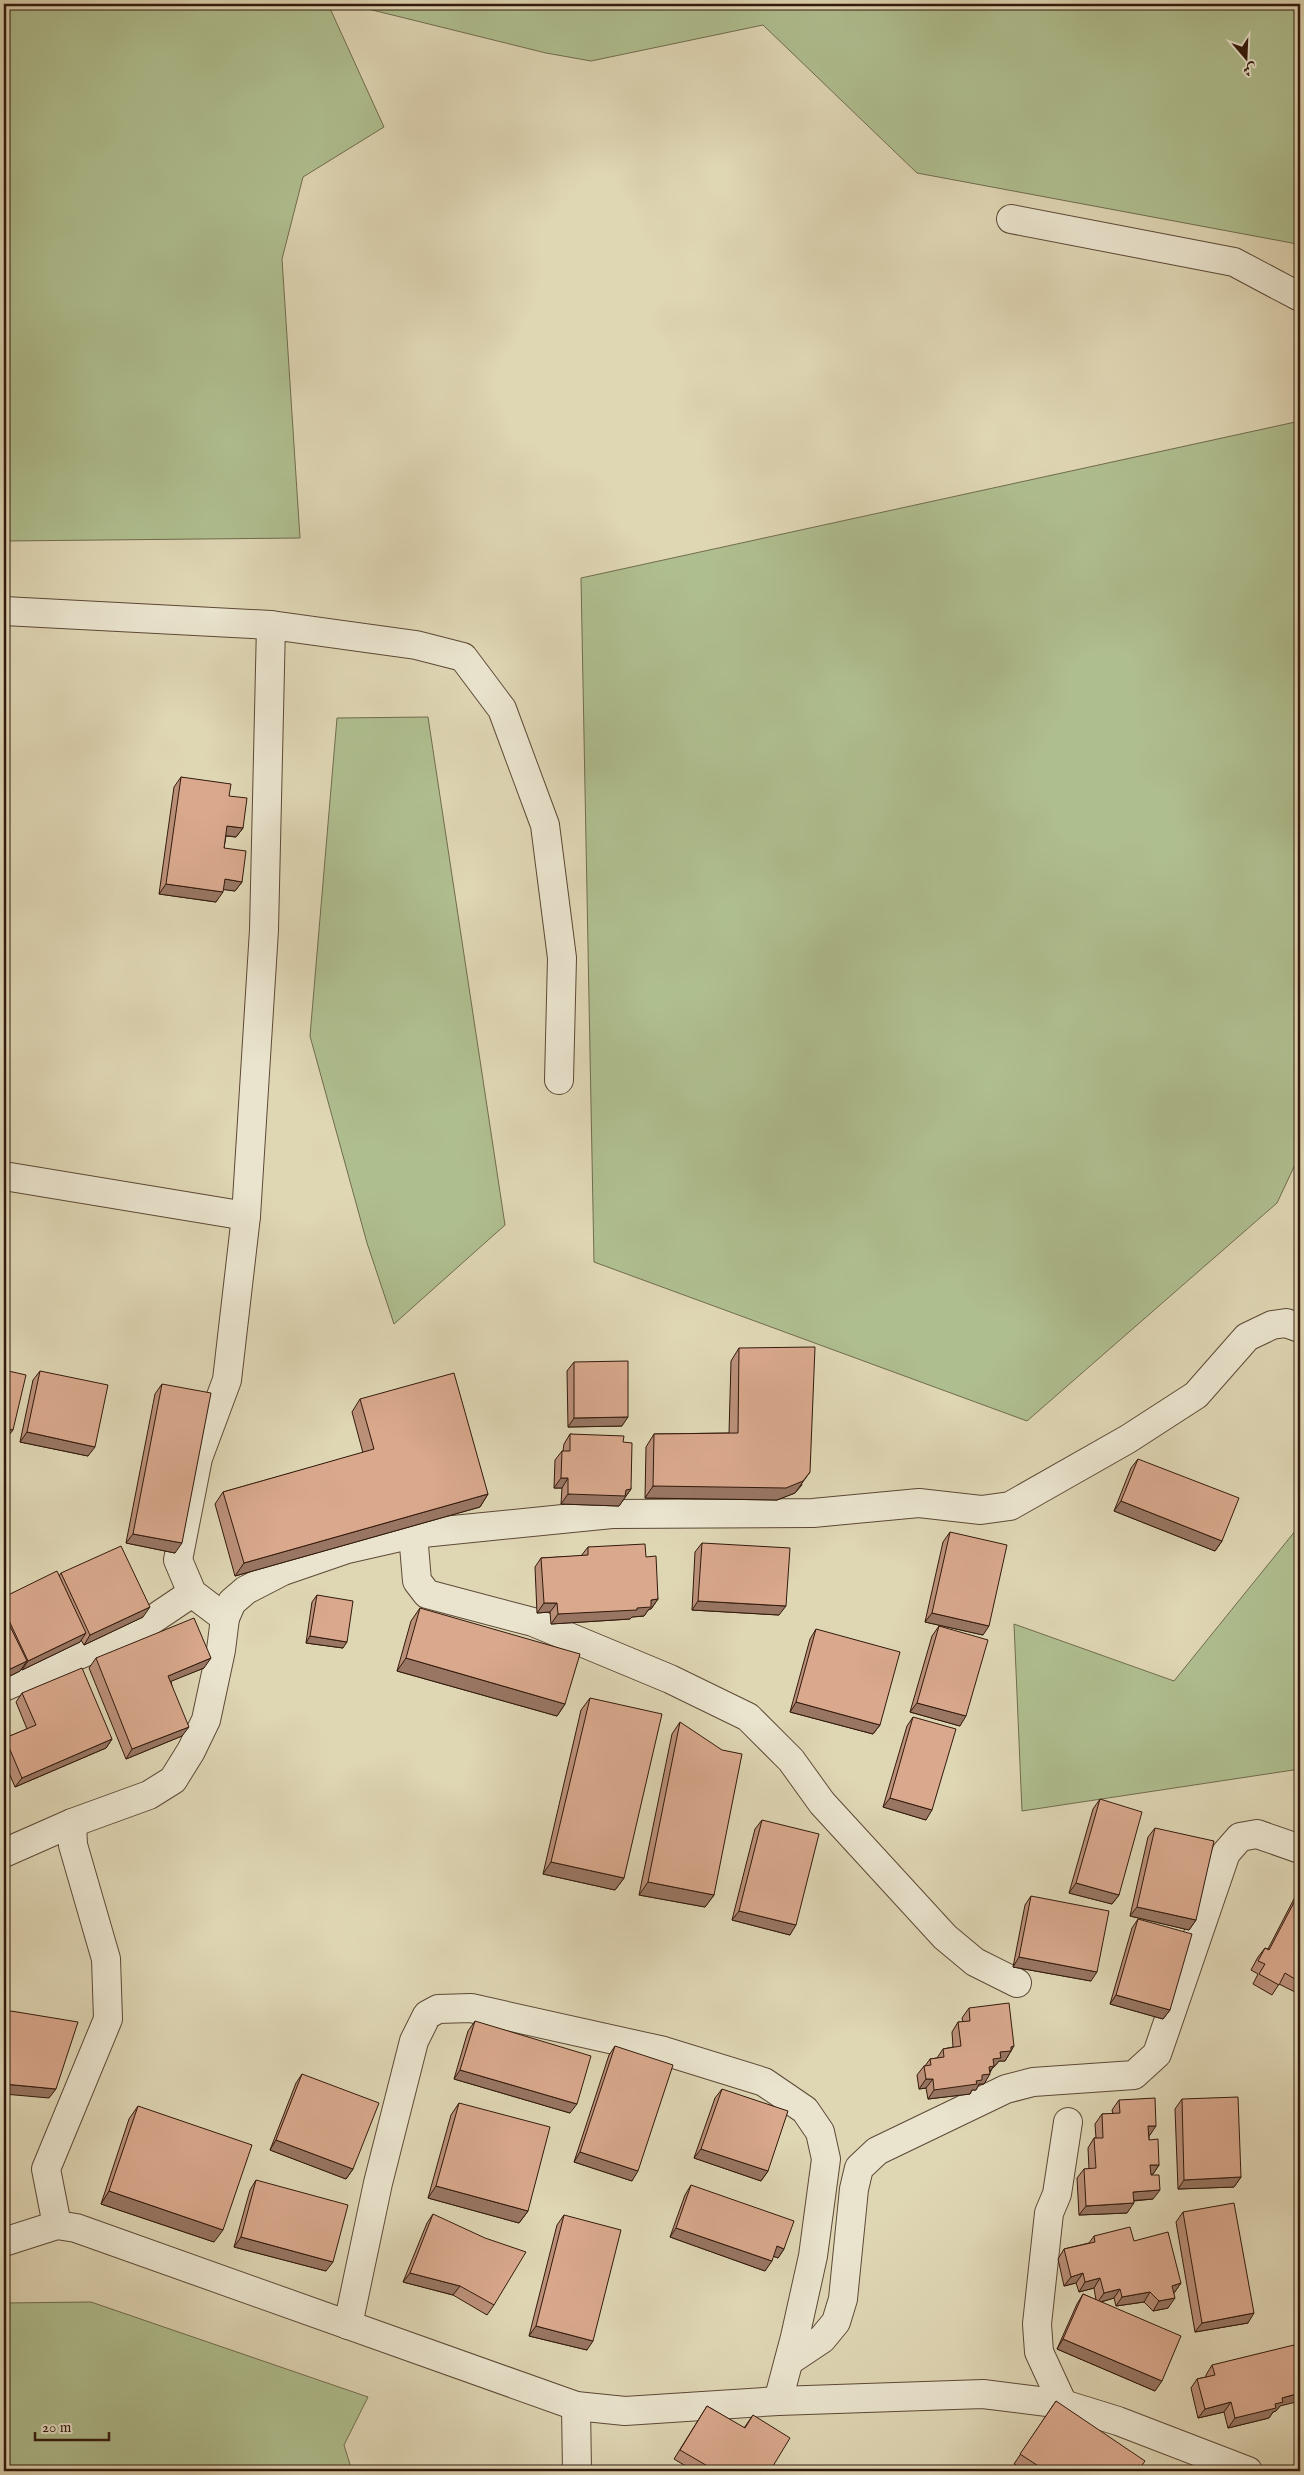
<svg xmlns="http://www.w3.org/2000/svg" width="1304" height="2475" font-family="'IM FELL English',Amiri,serif">
<style>
.green{fill:#afbe8f;stroke:#706c4e}
.lines{fill:none;stroke-linecap:round;stroke-linejoin:round}
.minor-casing{stroke:#5d4936;stroke-width:30}
.minor{stroke:#eae4ce;stroke-width:28}
.wall{fill:#bb9079;stroke:#321a0c}
.shaded-wall{fill:#987663;stroke:#321a0c}
.building{fill:#d9a88d;stroke:#321a0c}
</style>
<rect width="100%" height="100%" fill="#dfd6b4"/>
<filter id="stains"><feTurbulence type="fractalNoise" baseFrequency=".004" numOctaves="4"/><feColorMatrix values="0 0 0 0 .2 0 0 0 0 .09 0 0 0 0 .02 0 0 0 .5 -.17"/></filter>
<radialGradient id="worn" r=".72"><stop offset=".6" stop-color="#630" stop-opacity="0"/><stop offset="1" stop-color="#630" stop-opacity=".3"/></radialGradient>
<!-- green -->
<g class="green">
<path d="M4,4H328L384,127L303,177L282,259L300,538L4,541Z"/>
<path d="M348,4H1300V248L1292,243L917,173L763,25L591,61L546,53Z"/>
<path d="M1300,421V1154L1277,1203L1027,1421L594,1262L581,578Z"/>
<path d="M428,717L505,1225L394,1324L367,1243L310,1036L337,718Z"/>
<path d="M1300,1525V1769L1022,1811L1014,1624L1174,1681Z"/>
<path d="M91,2302L368,2397L344,2445L352,2471H4V2303Z"/>
</g>
<g class="lines">
<defs>
<g id="minor">
<path d="M1011,219L1234,262L1300,297"/>
<path d="M4,611L271,625"/>
<path d="M4,1176L246,1216"/>
<path d="M413,1534L417,1581L427,1594L533,1622L670,1679L748,1717L791,1760L822,1803L945,1937L975,1962L1017,1983"/>
<path d="M225,1618L192,1593L178,1560L198,1458L227,1380L246,1216L264,930L271,625L416,645L463,657L502,709L545,825L562,958L559,1080"/>
<path d="M4,1687L137,1630L192,1593"/>
<path d="M4,1853L72,1823L149,1795L173,1780L191,1751L206,1720L221,1650L225,1618L232,1602L246,1590L283,1571L347,1549L413,1534L612,1514L813,1513L919,1503L981,1510L1010,1506L1128,1439L1196,1395L1247,1337L1272,1325L1286,1323L1300,1328"/>
<path d="M57,2225L46,2169L108,2019L106,1959L73,1845L72,1823"/>
<path d="M4,2242L57,2225L76,2228L576,2406L625,2411L778,2401L983,2394L1063,2404L1118,2421L1248,2471"/>
<path d="M348,2325L378,2183L414,2041L427,2015L438,2009L471,2008L664,2051L764,2082L805,2110L820,2132L826,2159L813,2256L795,2337L778,2401"/>
<path d="M789,2361L822,2339L836,2322L843,2299L854,2189L859,2168L877,2151L1006,2089L1033,2082L1134,2075L1157,2054L1226,1853L1240,1837L1257,1834L1300,1849"/>
<path d="M1063,2404L1039,2352L1037,2324L1049,2213L1057,2194L1068,2122"/>
<path d="M576,2406L577,2471"/>
</g>
</defs>
<!-- minor casing -->
<use href="#minor" class="minor-casing"/>
<!-- minor -->
<use href="#minor" class="minor"/>
</g>
<!-- wall -->
<g class="wall">
<path d="M181,777L229,796L243,828L236,837L226,836L224,848L242,882L235,891L223,889L216,902L159,894L174,787Z"/>
<path d="M739,1348L802,1485L795,1493L777,1500L645,1498L646,1447L654,1434L729,1433L731,1361Z"/>
<path d="M574,1362L622,1426L568,1427L567,1371Z"/>
<path d="M40,1371L88,1456L20,1442L33,1380Z"/>
<path d="M162,1384L175,1553L126,1543L155,1394Z"/>
<path d="M360,1399L488,1494L480,1507L235,1576L215,1504L223,1492L363,1453L352,1412Z"/>
<path d="M570,1434L623,1442L631,1489L619,1506L561,1504L562,1488H554L555,1460L562,1451H563L564,1444Z"/>
<path d="M1138,1459L1222,1541L1215,1551L1114,1511L1131,1468Z"/>
<path d="M950,1532L983,1635L925,1622L943,1542Z"/>
<path d="M702,1543L779,1615L692,1610L695,1552Z"/>
<path d="M588,1547L646,1557L658,1599L651,1609H649L644,1616L632,1617L630,1619L551,1624L550,1612L537,1613L535,1567L541,1558L581,1556Z"/>
<path d="M61,1573L143,1617L84,1645L81,1640L80,1642L22,1670L21,1669L20,1671L4,1679V1597L59,1576Z"/>
<path d="M317,1595L343,1648L306,1643L312,1602Z"/>
<path d="M420,1608L565,1704L557,1716L397,1671L411,1621Z"/>
<path d="M939,1626L960,1726L910,1712L932,1636Z"/>
<path d="M816,1629L880,1725L873,1734L790,1712L810,1639Z"/>
<path d="M96,1658L204,1668L171,1681L182,1736L126,1759L89,1668Z"/>
<path d="M22,1693L112,1739L106,1748L15,1787L4,1761V1739L5,1738L27,1729L16,1702Z"/>
<path d="M590,1698L624,1878L615,1890L543,1874L581,1710Z"/>
<path d="M913,1717L926,1820L883,1807L907,1726Z"/>
<path d="M680,1722L714,1895L705,1907L639,1895L672,1734Z"/>
<path d="M1100,1799L1119,1895L1112,1904L1069,1893L1093,1809Z"/>
<path d="M762,1820L790,1935L732,1920L755,1829Z"/>
<path d="M1155,1828L1196,1920L1189,1930L1130,1916L1148,1837Z"/>
<path d="M1300,1890V1987L1297,1993L1279,1984L1272,1995L1253,1984L1258,1974L1251,1970L1258,1957L1265,1948L1268,1949L1296,1895Z"/>
<path d="M1031,1896L1091,1981L1013,1967L1025,1905Z"/>
<path d="M1138,1919L1170,2010L1163,2019L1110,2004L1132,1928Z"/>
<path d="M969,2008L1011,2050V2051L1005,2061H999L994,2067H993L984,2084H979L976,2090H972L970,2094L928,2099L926,2088L919,2089L917,2075L924,2066H925L930,2059L937,2058L943,2049L953,2047L952,2032L958,2022H963L962,2018Z"/>
<path d="M475,2021L570,2113L454,2079L468,2031Z"/>
<path d="M615,2046L632,2181L574,2162L609,2055Z"/>
<path d="M302,2074L353,2169L346,2179L270,2150L296,2083Z"/>
<path d="M722,2089L768,2171L761,2181L694,2158L715,2098Z"/>
<path d="M1182,2099L1241,2177L1234,2187L1178,2189L1175,2109Z"/>
<path d="M1119,2100L1150,2135H1149V2140L1159,2165L1153,2174H1151L1153,2199L1134,2201L1127,2213L1079,2215L1077,2178L1084,2169H1089L1088,2148L1094,2138H1096L1095,2124L1102,2114H1113L1112,2110Z"/>
<path d="M459,2103L528,2211L519,2223L428,2198L451,2115Z"/>
<path d="M138,2106L214,2242L101,2204L129,2119Z"/>
<path d="M256,2180L326,2271L234,2247L250,2190Z"/>
<path d="M691,2185L784,2249L778,2258L773,2256L765,2271L670,2237L685,2195Z"/>
<path d="M1183,2212L1248,2323L1195,2332L1176,2222Z"/>
<path d="M433,2214L494,2305L487,2315L453,2295L403,2282L427,2223Z"/>
<path d="M564,2215L587,2350L529,2336L557,2225Z"/>
<path d="M1094,2236L1181,2283L1174,2293L1168,2308L1153,2311L1144,2302L1116,2306L1114,2298L1101,2302L1155,2391L1057,2349L1077,2304L1083,2294L1096,2300L1094,2288L1079,2292L1076,2283L1064,2286L1058,2259L1064,2249L1089,2243Z"/>
<path d="M1212,2365L1280,2406L1276,2411L1273,2412L1269,2418L1228,2428L1224,2412L1198,2418L1191,2388L1197,2379L1206,2377V2375Z"/>
<path d="M1056,2401L1138,2471H1025L1014,2464Z"/>
<path d="M707,2406L744,2428L753,2415L770,2471H694L674,2459Z"/>
<path d="M1300,2431V2444L1297,2435Z"/>
</g>
<!-- shaded-wall -->
<g class="shaded-wall">
<path d="M227,826L243,828L236,837L221,835Z"/>
<path d="M225,879L242,882L235,891L218,889Z"/>
<path d="M166,884L223,892L216,902L159,894Z"/>
<path d="M628,1417L622,1426L568,1427L574,1418Z"/>
<path d="M4,1428L13,1430L6,1439H4Z"/>
<path d="M27,1432L95,1447L88,1456L20,1442Z"/>
<path d="M810,1472L795,1493L777,1500L645,1498L653,1486Z"/>
<path d="M561,1478H568L562,1488H554Z"/>
<path d="M631,1489L619,1506L561,1504L568,1494Z"/>
<path d="M488,1494L480,1507L235,1576L244,1563Z"/>
<path d="M1121,1501L1222,1541L1215,1551L1114,1511Z"/>
<path d="M133,1534L182,1543L175,1553L126,1543Z"/>
<path d="M658,1599L651,1609H649L644,1616L632,1617L630,1619L551,1624L558,1614L651,1600Z"/>
<path d="M698,1601L786,1606L779,1615L692,1610Z"/>
<path d="M544,1603H557L550,1612L537,1613Z"/>
<path d="M150,1607L143,1617L84,1645L90,1635Z"/>
<path d="M932,1613L989,1626L983,1635L925,1622Z"/>
<path d="M86,1633L80,1642L22,1670L28,1661Z"/>
<path d="M310,1636L347,1642L343,1648L306,1643Z"/>
<path d="M211,1658L204,1668L162,1685L168,1676Z"/>
<path d="M406,1658L565,1704L557,1716L397,1671Z"/>
<path d="M27,1661L20,1671L4,1679V1672Z"/>
<path d="M796,1702L880,1725L873,1734L790,1712Z"/>
<path d="M917,1703L966,1716L960,1726L910,1712Z"/>
<path d="M189,1727L182,1736L126,1759L132,1749Z"/>
<path d="M112,1739L106,1748L15,1787L22,1778Z"/>
<path d="M890,1798L932,1810L926,1820L883,1807Z"/>
<path d="M551,1862L624,1878L615,1890L543,1874Z"/>
<path d="M648,1882L714,1895L705,1907L639,1895Z"/>
<path d="M1076,1883L1119,1895L1112,1904L1069,1893Z"/>
<path d="M1137,1907L1196,1920L1189,1930L1130,1916Z"/>
<path d="M739,1911L796,1925L790,1935L732,1920Z"/>
<path d="M1019,1957L1097,1972L1091,1981L1013,1967Z"/>
<path d="M1116,1995L1170,2010L1163,2019L1110,2004Z"/>
<path d="M1014,2046L1005,2061H999L994,2067H993L988,2074H990L984,2084H979L976,2090H972L970,2094L928,2099L934,2090L993,2059L1000,2052L1011,2047Z"/>
<path d="M460,2070L577,2104L570,2113L454,2079Z"/>
<path d="M926,2079H933L926,2088L919,2089Z"/>
<path d="M4,2084L56,2089L49,2098L4,2094Z"/>
<path d="M1148,2126H1156L1150,2135H1141Z"/>
<path d="M276,2140L353,2169L346,2179L270,2150Z"/>
<path d="M701,2149L768,2171L761,2181L694,2158Z"/>
<path d="M580,2152L638,2171L632,2181L574,2162Z"/>
<path d="M1150,2165H1159L1153,2174L1144,2175Z"/>
<path d="M1241,2177L1234,2187L1178,2189L1184,2180Z"/>
<path d="M436,2186L528,2211L519,2223L428,2198Z"/>
<path d="M1160,2190L1153,2199L1127,2201L1133,2192Z"/>
<path d="M109,2191L223,2230L214,2242L101,2204Z"/>
<path d="M1134,2203L1127,2213L1079,2215L1086,2206Z"/>
<path d="M676,2228L772,2261L765,2271L670,2237Z"/>
<path d="M241,2237L333,2262L326,2271L234,2247Z"/>
<path d="M777,2246L784,2249L778,2258L770,2255Z"/>
<path d="M410,2273L460,2286L453,2295L403,2282Z"/>
<path d="M1083,2273L1076,2283L1064,2286L1071,2277Z"/>
<path d="M1100,2278L1094,2288L1079,2292L1085,2282Z"/>
<path d="M1181,2283L1174,2293L1165,2295L1172,2286Z"/>
<path d="M1120,2289L1114,2298L1097,2303L1104,2293Z"/>
<path d="M1150,2292L1144,2302L1116,2306L1122,2297Z"/>
<path d="M1175,2298L1168,2308L1153,2311L1159,2301Z"/>
<path d="M1254,2313L1248,2323L1195,2332L1202,2323Z"/>
<path d="M536,2326L593,2341L587,2350L529,2336Z"/>
<path d="M1063,2339L1162,2381L1155,2391L1057,2349Z"/>
<path d="M1300,2393V2401L1280,2406L1276,2411L1273,2412L1269,2418L1228,2428L1235,2418L1275,2404L1282,2398Z"/>
<path d="M1231,2402L1224,2412L1198,2418L1205,2409Z"/>
</g>
<!-- building -->
<g class="building">
<path d="M181,777L231,784L229,796L247,798L243,828L227,826L224,848L246,851L242,882L225,879L223,892L166,884Z"/>
<path d="M815,1347L810,1472L803,1481L786,1488L653,1486L654,1434L738,1433L739,1348Z"/>
<path d="M628,1361V1417L574,1418V1362Z"/>
<path d="M4,1370L26,1375L13,1430L4,1428Z"/>
<path d="M40,1371L108,1385L95,1447L27,1432Z"/>
<path d="M454,1373L488,1494L244,1563L223,1492L374,1449L360,1399Z"/>
<path d="M162,1384L211,1393L182,1543L133,1534Z"/>
<path d="M570,1434L624,1436L623,1442L632,1443L631,1489L626,1490L625,1496L568,1494V1478H561L562,1451H570Z"/>
<path d="M1138,1459L1239,1498L1222,1541L1121,1501Z"/>
<path d="M950,1532L1007,1545L989,1626L932,1613Z"/>
<path d="M702,1543L790,1548L786,1606L698,1601Z"/>
<path d="M645,1544L646,1557L656,1556L658,1599L651,1600V1607L637,1608V1610L558,1614L557,1603H544L541,1558L588,1555V1547Z"/>
<path d="M121,1546L150,1607L90,1635L61,1573Z"/>
<path d="M57,1571L86,1633L28,1661L4,1610V1597Z"/>
<path d="M317,1595L353,1601L347,1642L310,1636Z"/>
<path d="M420,1608L580,1654L565,1704L406,1658Z"/>
<path d="M4,1614L27,1661L4,1672Z"/>
<path d="M194,1618L211,1658L168,1676L189,1727L132,1749L96,1658Z"/>
<path d="M939,1626L988,1640L966,1716L917,1703Z"/>
<path d="M816,1629L900,1652L880,1725L796,1702Z"/>
<path d="M82,1668L112,1739L22,1778L5,1738L36,1725L22,1693Z"/>
<path d="M590,1698L662,1714L624,1878L551,1862Z"/>
<path d="M913,1717L956,1729L932,1810L890,1798Z"/>
<path d="M680,1722L722,1750L742,1754L714,1895L648,1882Z"/>
<path d="M1100,1799L1142,1812L1119,1895L1076,1883Z"/>
<path d="M762,1820L819,1834L796,1925L739,1911Z"/>
<path d="M1155,1828L1214,1841L1196,1920L1137,1907Z"/>
<path d="M1300,1891V1982L1285,1973L1279,1985L1259,1974L1265,1964L1258,1961L1265,1948L1269,1950Z"/>
<path d="M1031,1896L1109,1911L1097,1972L1019,1957Z"/>
<path d="M1138,1919L1192,1934L1170,2010L1116,1995Z"/>
<path d="M1009,2003L1014,2046L1011,2047V2051L1000,2052L1001,2058L993,2059L994,2066L989,2067L990,2074L982,2075V2080L976,2081L977,2084L934,2090L933,2079H926L924,2066L931,2065L930,2059L944,2057L943,2049L961,2046L958,2022L970,2021L969,2008Z"/>
<path d="M11,2011L78,2022L56,2089L4,2084V2017Z"/>
<path d="M475,2021L591,2056L577,2104L460,2070Z"/>
<path d="M615,2046L673,2065L638,2171L580,2152Z"/>
<path d="M302,2074L379,2103L353,2169L276,2140Z"/>
<path d="M722,2089L788,2111L768,2171L701,2149Z"/>
<path d="M1238,2097L1241,2177L1184,2180L1182,2099Z"/>
<path d="M1155,2098L1156,2126H1148L1149,2140L1158,2139L1159,2165H1150L1151,2175H1159L1160,2190L1133,2192L1134,2203L1086,2206L1084,2169L1096,2168L1094,2138H1103L1102,2114L1120,2113L1119,2100Z"/>
<path d="M459,2103L550,2127L528,2211L436,2186Z"/>
<path d="M138,2106L252,2145L223,2230L109,2191Z"/>
<path d="M256,2180L348,2205L333,2262L241,2237Z"/>
<path d="M691,2185L794,2221L784,2249L777,2246L772,2261L676,2228Z"/>
<path d="M1234,2203L1254,2313L1202,2323L1183,2212Z"/>
<path d="M433,2214L485,2238L526,2252L494,2305L460,2286L410,2273Z"/>
<path d="M564,2215L621,2230L593,2341L536,2326Z"/>
<path d="M1130,2227L1134,2241L1168,2232L1181,2283L1172,2286L1175,2298L1159,2301L1150,2292L1122,2297L1120,2289L1104,2293L1100,2278L1085,2282L1083,2273L1071,2277L1064,2249L1095,2242L1094,2236Z"/>
<path d="M1083,2294L1181,2336L1162,2381L1063,2339Z"/>
<path d="M1294,2345L1295,2350L1299,2349L1300,2356V2393L1282,2398L1283,2402L1275,2404L1276,2408L1235,2418L1231,2402L1205,2409L1197,2379L1215,2375L1212,2365Z"/>
<path d="M1056,2401L1145,2461L1138,2471H1046L1020,2454Z"/>
<path d="M707,2406L745,2428L753,2415L790,2438L770,2471H716L680,2450Z"/>
</g>
<!-- margin -->
<rect width="1304" height="2475" fill="none" stroke="#dfd6b4" stroke-width="20"/>
<rect x="5" y="5" width="1294" height="2465" fill="none" stroke="#321a0c" stroke-width="2.5"/>
<rect x="10" y="10" width="1284" height="2455" fill="none" stroke="#321a0c"/>
<!-- north arrow -->
<g transform="translate(1246 58) rotate(161)" stroke="#eae4ce" stroke-width="4" paint-order="stroke">
<path d="M0-4L9 19L0 12L-9 19Z" fill="#321a0c"/>
<text y="-8" font-size="14" font-weight="bold" text-anchor="middle" fill="#321a0c">ش</text>
</g>
<!-- scale -->
<path d="M35 2432v8h74v-8" fill="none" stroke="#321a0c" stroke-width="2.5"/>
<text x="42" y="2432" font-size="15" fill="#321a0c" stroke="#eae4ce" stroke-width="4" paint-order="stroke">20 m</text>
<rect width="100%" height="100%" filter="url(#stains)"/>
<rect width="100%" height="100%" fill="url(#worn)"/>
</svg>
